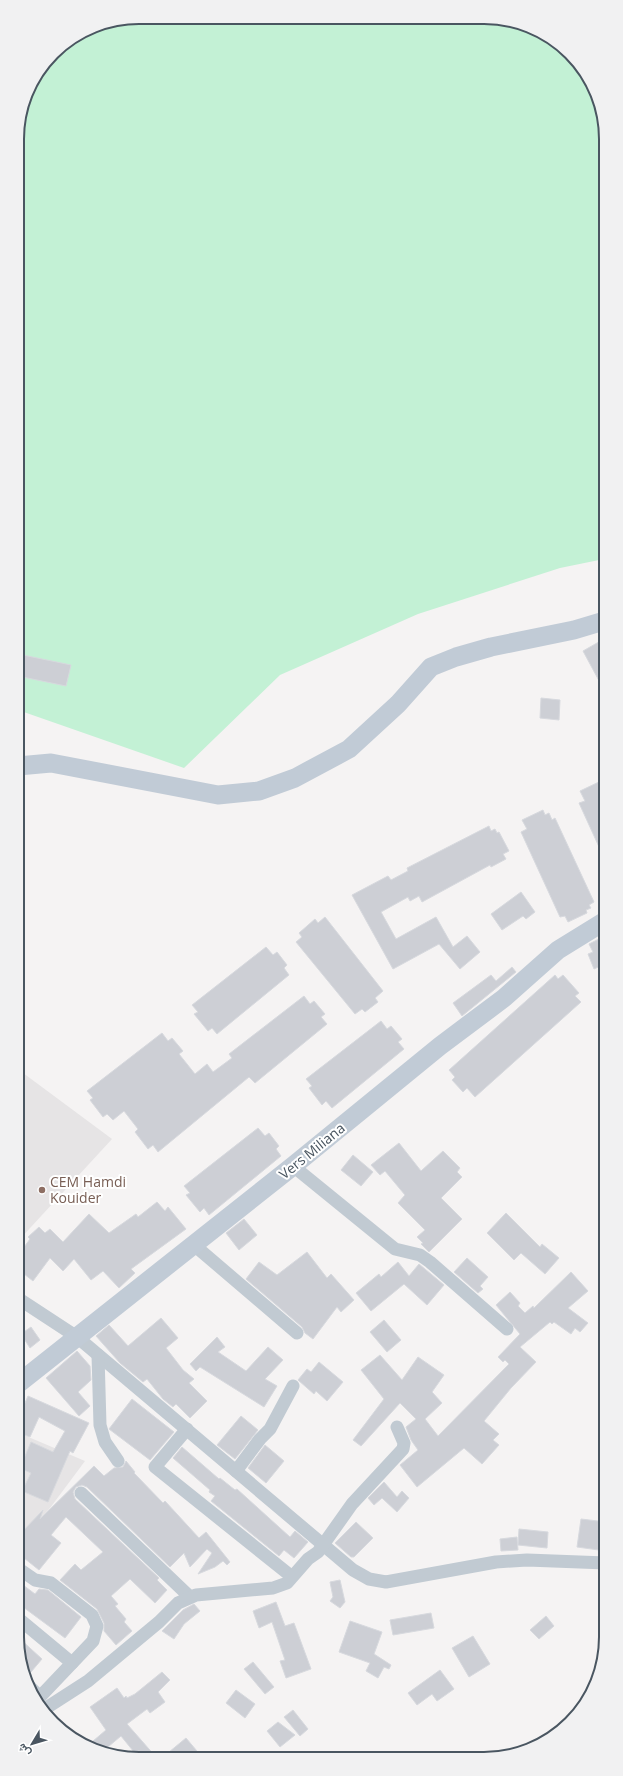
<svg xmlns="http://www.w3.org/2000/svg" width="623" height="1776" font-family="'Open Sans',Vazirmatn,sans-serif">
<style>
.education{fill:#e6e4e5}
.green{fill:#c3f1d5}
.building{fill:#cdcfd5;stroke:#d7d9de}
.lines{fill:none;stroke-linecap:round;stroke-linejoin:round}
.street{stroke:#c1cad2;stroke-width:13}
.secondary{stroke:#c1cbd6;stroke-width:19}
.education-dot{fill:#8d6e63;stroke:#fff;stroke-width:1.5}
.labels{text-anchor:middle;stroke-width:4;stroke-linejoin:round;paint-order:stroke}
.street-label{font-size:14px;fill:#4a5661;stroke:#fff}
.education-label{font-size:14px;fill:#785e54;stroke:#fff;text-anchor:start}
.rim{fill:none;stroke:#4a5661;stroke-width:2}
</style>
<rect width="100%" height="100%" fill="#f5f3f3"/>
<!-- education -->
<g class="education">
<path d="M19,1070L112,1139L19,1240Z"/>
<path d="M19,1433L85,1461L50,1508L19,1543Z"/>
</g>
<!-- green -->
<path class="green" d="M139,17L508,19L538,30L570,53L590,78L604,115V559L560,568L418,614L280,675L184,768L18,710L17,131L30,85L58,47L93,26Z"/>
<!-- building -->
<g class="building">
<path d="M604,639V690L583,651Z"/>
<path d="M18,654L71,665L66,686L18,676Z"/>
<path d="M541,698L560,700L559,720L540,718Z"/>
<path d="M601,781L605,788V860L579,803L585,801L580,791Z"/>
<path d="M543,810L545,815L549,813L552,820L555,818L594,902L589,905L591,908L586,910L587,913L568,922L565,916L560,917L521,832L527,829L522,820Z"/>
<path d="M489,826L491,831L495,829L497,833L499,832L509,851L503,854L506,859L491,867L490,865L422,902L419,896L410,901L408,897L381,912L396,939L436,917L453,947L467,936L480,952L460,969L439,944L393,969L352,895L388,876L391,880L408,871L407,868Z"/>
<path d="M521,892L535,912L526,919L523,916L502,930L491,914Z"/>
<path d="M325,917L383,991L375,998L378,1002L365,1012L362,1009L355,1014L296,942L302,937L299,933L315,919L318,923Z"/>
<path d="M605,936V964L594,969L588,954L593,952L589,944Z"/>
<path d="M266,947L273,955L277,952L287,965L284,968L289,975L217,1034L212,1028L208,1031L194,1014L198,1012L192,1005Z"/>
<path d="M512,967L516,972L462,1016L453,1003L491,975L496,981Z"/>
<path d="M555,975L558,979L563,975L579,993L575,996L581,1002L475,1097L467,1088L463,1092L452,1080L455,1077L449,1070Z"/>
<path d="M304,996L310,1004L314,1001L325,1014L321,1017L327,1024L255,1083L249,1077L158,1152L153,1145L148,1149L135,1132L138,1129L124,1111L113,1120L107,1114L103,1117L90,1100L93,1098L87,1091L162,1033L168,1041L172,1038L183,1051L179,1054L195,1074L207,1064L213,1072L232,1058L229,1054Z"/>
<path d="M381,1021L387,1029L391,1026L402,1039L398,1042L404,1049L332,1108L326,1101L322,1105L309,1088L312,1086L306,1079Z"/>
<path d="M258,1128L265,1136L269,1133L279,1146L276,1149L281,1156L209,1215L204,1208L200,1212L186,1195L190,1193L184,1186Z"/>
<path d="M399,1143L421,1171L443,1151L460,1168L457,1172L462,1177L441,1198L462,1219L429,1252L421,1244L423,1243L417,1237L425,1230L398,1203L405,1195L385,1171L380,1175L371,1165Z"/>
<path d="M353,1155L373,1172L361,1186L341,1170Z"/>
<path d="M157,1202L165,1211L168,1207L186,1229L131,1269L135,1273L119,1288L103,1271L91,1280L74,1259L63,1271L50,1258L33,1281L19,1270V1254L30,1239L28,1237L39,1227L45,1233L50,1229L63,1242L89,1214L109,1233L136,1214L138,1217Z"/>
<path d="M506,1213L540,1247L542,1244L559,1258L545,1274L521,1253L514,1260L487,1233Z"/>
<path d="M244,1219L257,1235L239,1250L226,1233Z"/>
<path d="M307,1252L327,1278L331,1274L354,1300L341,1312L337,1307L313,1339L305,1333L302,1327L246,1279L259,1262L277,1275Z"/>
<path d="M467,1258L488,1277L480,1286L483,1289L478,1293L454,1272Z"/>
<path d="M398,1262L409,1276L419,1264L444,1285L427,1305L404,1284L371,1311L356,1293L379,1274L381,1277Z"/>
<path d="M571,1272L588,1291L568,1308L588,1323L580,1332L575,1328L571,1334L554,1322L552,1324L550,1322L520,1347L536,1362L511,1388L484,1421L499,1434L493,1440L499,1445L482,1464L464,1448L417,1487L400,1465L418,1450L411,1440L406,1427L416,1419L400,1403L361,1446L353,1440L384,1399L361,1370L380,1355L402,1380L418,1357L444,1375L432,1392L442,1403L425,1419L438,1436L509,1364L505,1360L503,1362L498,1357L520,1334L496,1305L510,1292L520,1303L518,1306L525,1313L533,1306L534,1308Z"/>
<path d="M161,1318L178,1338L166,1348L183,1370L194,1379L189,1383L207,1401L190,1418L176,1404L173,1407L163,1399L147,1379L143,1382L120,1363L96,1336L109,1325L128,1346Z"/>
<path d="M384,1320L401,1340L387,1352L370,1332Z"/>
<path d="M31,1327L40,1340L30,1348L21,1334Z"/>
<path d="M217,1337L225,1347L218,1352L246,1371L268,1347L283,1360L265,1379L277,1386L264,1407L200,1367L196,1371L190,1364Z"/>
<path d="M77,1351L90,1366L91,1380L78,1392L90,1406L79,1416L46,1378Z"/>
<path d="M319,1362L343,1382L327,1401L316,1391L314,1394L298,1380L307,1369L311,1372Z"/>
<path d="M28,1396L89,1423L73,1453L70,1451L48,1502L22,1491L31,1473L20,1468L31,1442L53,1452L65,1431L39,1417L30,1437L19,1433V1417Z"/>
<path d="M132,1399L174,1432L150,1460L109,1429Z"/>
<path d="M241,1416L258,1430L235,1459L217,1445Z"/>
<path d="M265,1445L284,1461L266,1483L248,1468Z"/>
<path d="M182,1447L219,1479L220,1478L235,1490L237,1489L290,1537L295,1531L308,1542L294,1558L284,1550L279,1556L211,1501L215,1496L209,1492L210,1490L173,1458Z"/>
<path d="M126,1461L135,1472L134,1473L163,1503L165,1501L199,1538L206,1532L230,1562L227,1565L223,1561L215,1567L198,1574L212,1553L207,1549L190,1567L184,1553L170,1567L87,1487L82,1485L76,1487L73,1492L75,1499L159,1578L157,1580L167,1590L155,1603L130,1579L111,1596L118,1604L115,1606L126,1619L124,1622L132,1631L116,1645L104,1631V1623L97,1609L60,1580L75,1564L81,1570L103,1552L66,1517L51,1535L61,1543L39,1570L19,1554V1540L25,1534L22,1532L43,1510L40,1519L94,1466L104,1476L114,1468L123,1467Z"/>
<path d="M384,1482L397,1497L402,1491L409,1498L397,1512L382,1498L374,1505L368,1498Z"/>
<path d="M581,1519L606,1522V1551L577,1547Z"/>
<path d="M356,1522L373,1538L354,1557H351L335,1543Z"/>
<path d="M519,1529L548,1532L547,1548L518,1545Z"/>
<path d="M517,1537L518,1550L501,1551L500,1539Z"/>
<path d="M340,1580L345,1602L340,1608L330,1601L333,1597L330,1582Z"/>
<path d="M19,1582L35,1594L39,1589L48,1590L81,1617L65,1638L19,1604Z"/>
<path d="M276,1602L285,1626L294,1623L311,1669L286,1678L280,1661L285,1660L272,1622L259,1628L253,1611Z"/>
<path d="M194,1604L200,1611L184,1624L174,1639L162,1631L183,1610Z"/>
<path d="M431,1613L434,1628L393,1635L390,1620Z"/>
<path d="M546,1616L554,1626L539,1639L530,1630Z"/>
<path d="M350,1621L382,1632L374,1654L391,1665L389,1669L384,1667L378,1678L366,1671L370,1663L339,1652Z"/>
<path d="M473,1636L490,1664L469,1677L452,1648Z"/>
<path d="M19,1638L42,1659L31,1672L19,1661Z"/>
<path d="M253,1662L274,1687L265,1694L244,1669Z"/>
<path d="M440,1670L454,1689L437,1701L432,1694L417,1705L408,1693Z"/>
<path d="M162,1672L170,1680L158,1692L165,1702L150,1713L147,1709L127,1724L156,1757H138L121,1736L102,1752L86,1747L106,1730L90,1707L117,1688L124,1698L126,1696L127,1698L135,1694Z"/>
<path d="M236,1690L255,1704L245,1718L226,1703Z"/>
<path d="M293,1710L308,1729L300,1736L284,1717Z"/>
<path d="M278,1722L295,1735L280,1747L267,1731Z"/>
<path d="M186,1738L202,1757H163Z"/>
</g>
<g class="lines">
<!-- street -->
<g class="street">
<path d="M51,57L53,54"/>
<path d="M293,1166L395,1249L420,1255L430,1262L507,1329"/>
<path d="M194,1245L297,1333"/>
<path d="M19,1299L77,1337L353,1570L369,1579L386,1582L496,1562L527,1560L606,1563"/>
<path d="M98,1355L100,1425L105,1442L118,1461"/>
<path d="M187,1429L155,1467L291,1576"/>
<path d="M236,1471L260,1439L270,1429L293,1386"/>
<path d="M81,1493L190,1597"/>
<path d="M22,1571L35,1580L51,1583L92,1615L97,1626L93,1641L36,1701"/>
<path d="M19,1619L72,1663"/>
<path d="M28,1685L40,1697"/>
<path d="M43,1710L88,1681L159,1622L178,1603L196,1595L273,1588L287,1583L308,1559L318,1552L352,1504L403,1449L404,1443L397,1427"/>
</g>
<!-- secondary -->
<g class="secondary">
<path d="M18,766L51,763L218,795L259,791L295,778L349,749L398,704L431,667L456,657L491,647L574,630L604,621"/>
<path d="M19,1383L293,1166L440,1046L504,998L558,950L605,921"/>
</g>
</g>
<!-- markers -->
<circle class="education-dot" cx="42" cy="1190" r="4"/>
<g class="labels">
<!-- street labels -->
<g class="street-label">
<text transform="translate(312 1151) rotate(-39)" y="5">Vers Miliana</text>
</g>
<!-- education labels -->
<g class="education-label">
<text x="50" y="1187">CEM Hamdi<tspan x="50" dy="16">Kouider</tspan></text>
</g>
</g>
<!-- crop -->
<path d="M0 0H623V1776H0ZM139 24H484A115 115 0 0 1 599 139V1637A115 115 0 0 1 484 1752H139A115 115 0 0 1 24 1637V139A115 115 0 0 1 139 24Z" fill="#f1f1f2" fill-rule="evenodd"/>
<path class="rim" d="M139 24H484A115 115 0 0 1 599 139V1637A115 115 0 0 1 484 1752H139A115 115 0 0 1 24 1637V139A115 115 0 0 1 139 24Z"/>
<!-- north arrow -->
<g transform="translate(32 1744) rotate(232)" stroke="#ffffff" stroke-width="3" paint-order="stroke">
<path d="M0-3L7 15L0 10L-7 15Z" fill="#4a5661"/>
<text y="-6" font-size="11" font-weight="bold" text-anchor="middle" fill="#4a5661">ش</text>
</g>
</svg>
